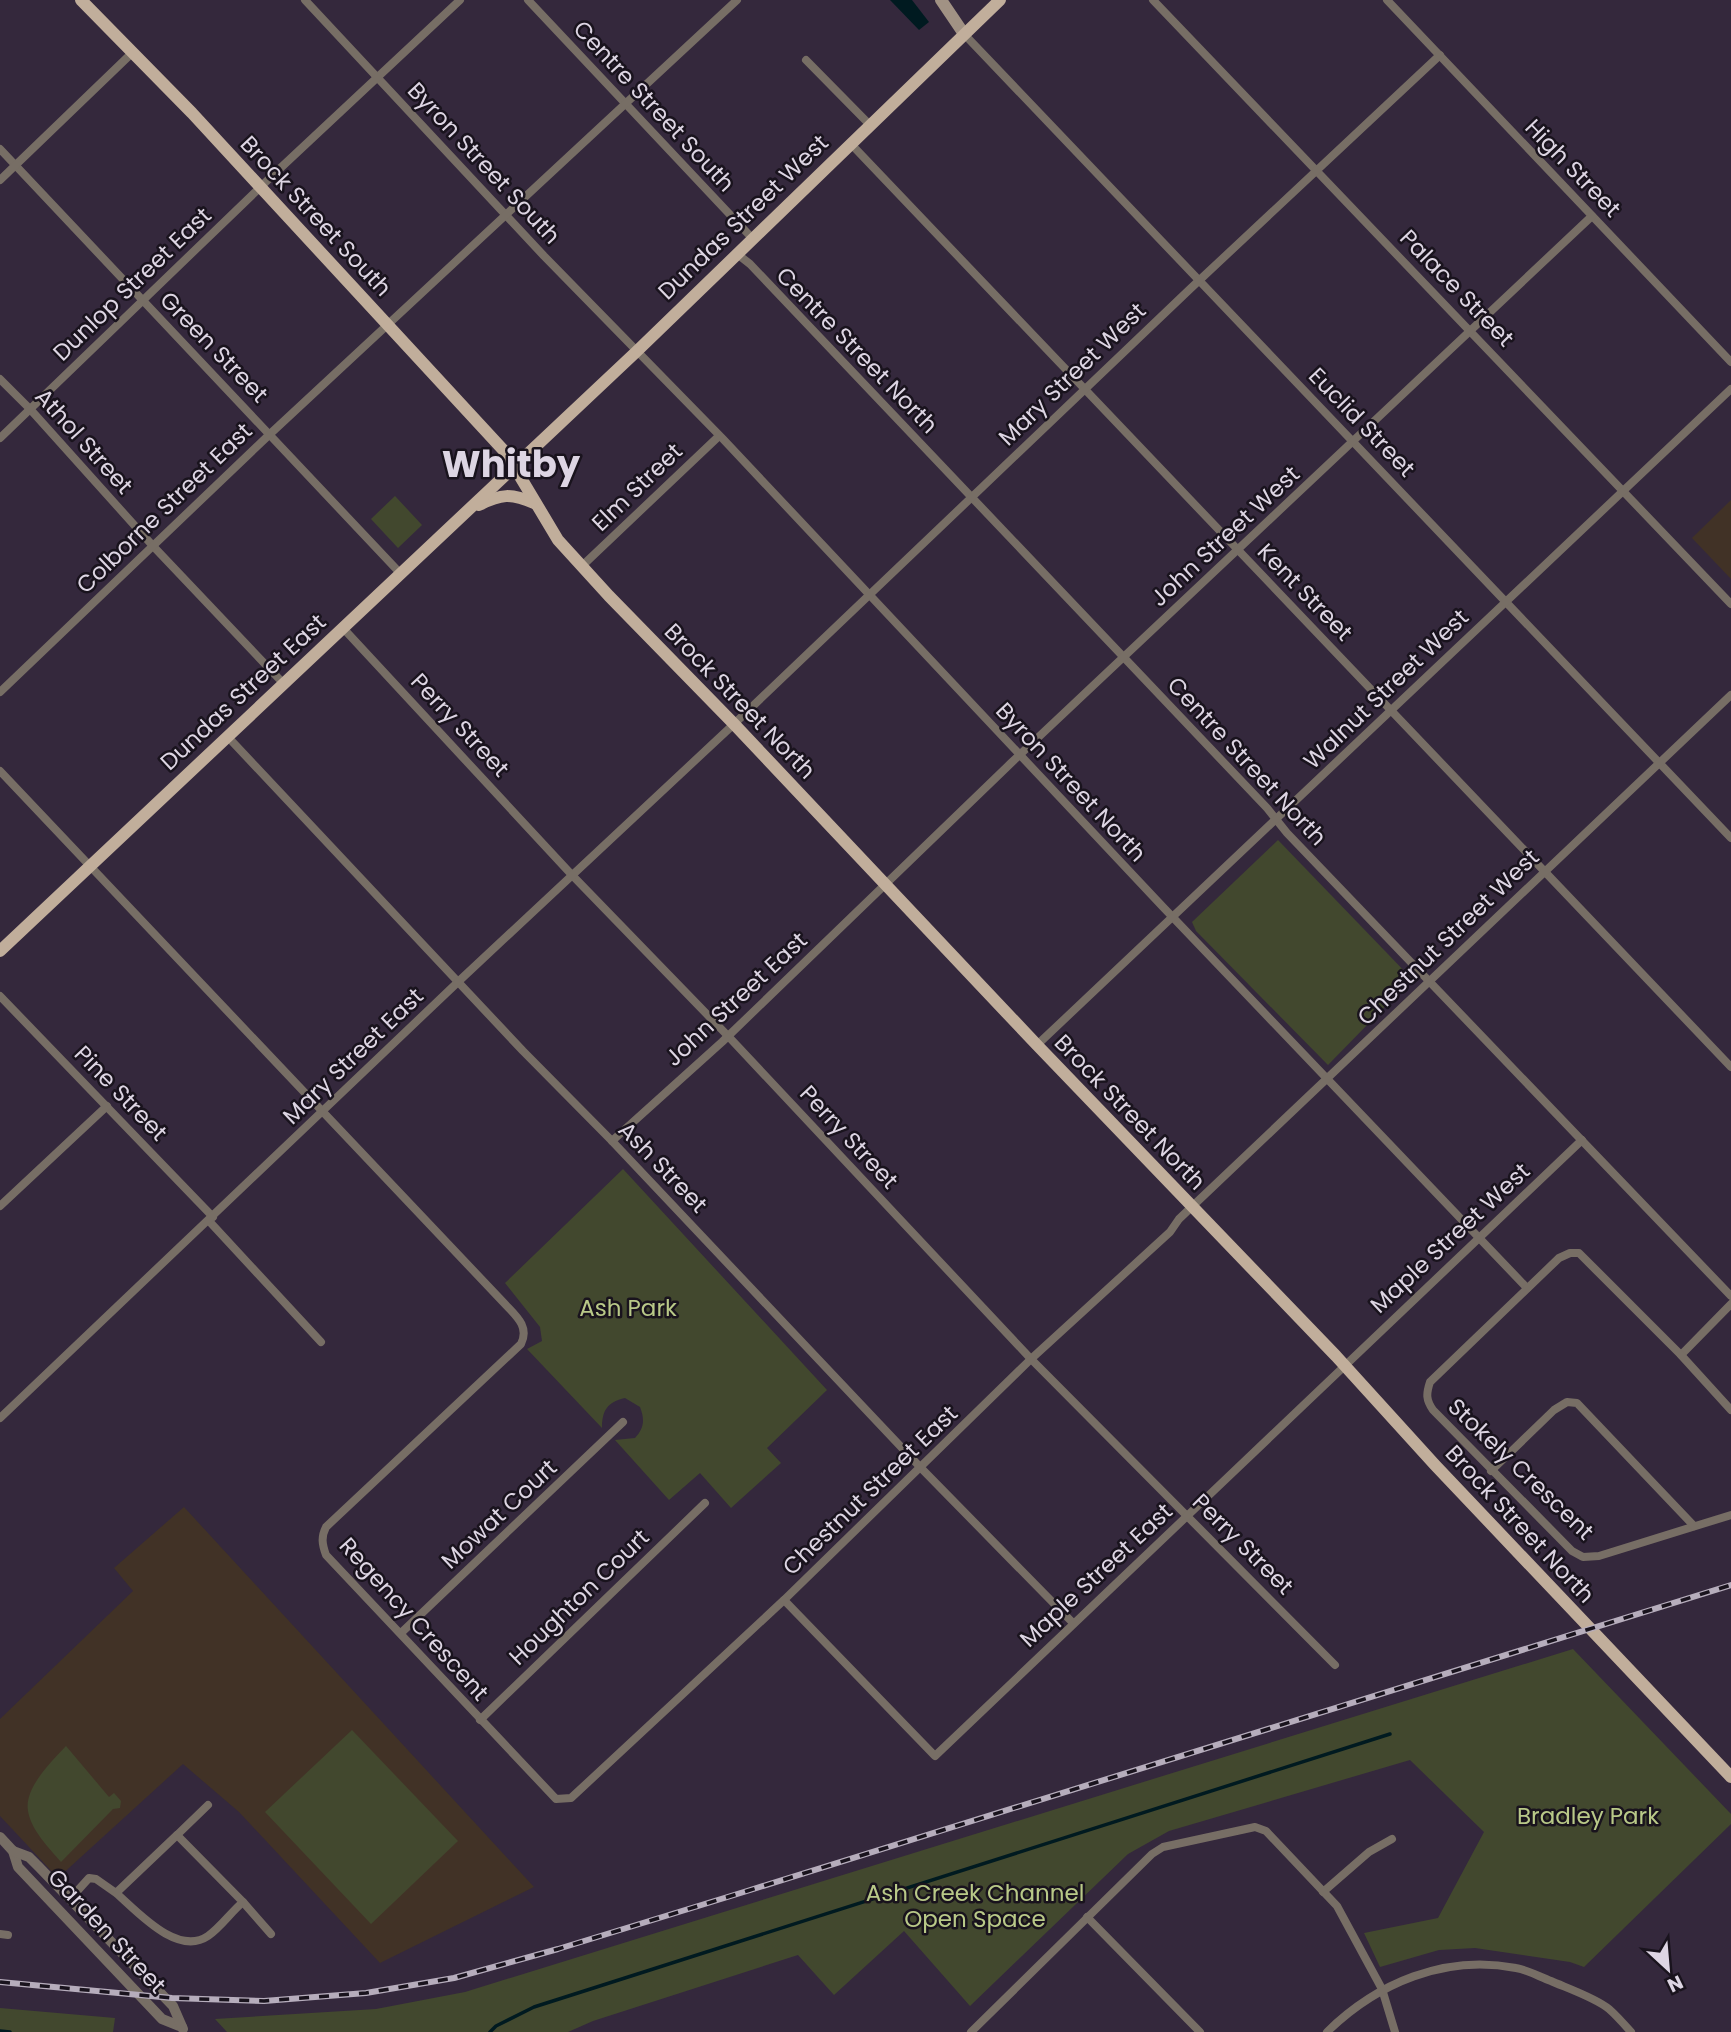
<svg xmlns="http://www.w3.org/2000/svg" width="1731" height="2032" font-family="Poppins,sans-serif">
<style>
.education{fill:#413226}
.green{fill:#42482e}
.water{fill:#001a20}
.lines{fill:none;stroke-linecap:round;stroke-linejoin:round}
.stream{stroke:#001a20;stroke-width:3.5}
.minor{stroke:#776e65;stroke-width:8}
.tertiary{stroke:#776e65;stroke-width:10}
.secondary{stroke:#a19284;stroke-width:12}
.primary{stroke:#c1ae9b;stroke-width:12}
.rail-casing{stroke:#b6adbc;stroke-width:6}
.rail{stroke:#19131d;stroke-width:3.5;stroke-dasharray:10;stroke-linecap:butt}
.labels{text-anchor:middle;stroke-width:5;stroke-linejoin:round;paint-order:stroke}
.street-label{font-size:23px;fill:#ddd5e3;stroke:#19131d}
.park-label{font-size:23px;fill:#b9c988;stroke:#19131d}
.town-label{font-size:37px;font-weight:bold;fill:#ddd5e3;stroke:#19131d}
</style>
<rect width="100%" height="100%" fill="#34283c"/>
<!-- education -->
<g class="education">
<path d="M1731,500V579L1692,538Z"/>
<path d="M184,1507L534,1887L380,1963L239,1812L183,1764L58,1878L0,1816V1719L133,1591L114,1568Z"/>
</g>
<!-- green -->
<g class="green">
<path d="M395,496L422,525L398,548L371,519Z"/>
<path d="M1278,840L1412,979L1328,1065L1196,931L1192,922Z"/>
<path d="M623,1169L827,1390L767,1448L781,1463L731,1508L700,1473L669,1500L615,1440L635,1438C644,1428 645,1420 640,1407L625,1398C607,1402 602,1411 602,1428L527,1349L542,1341L540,1327L505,1283Z"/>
<path d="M1573,1649L1731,1814V1824L1584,1967L1570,1962L1475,1948L1439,1950L1380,1967L1364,1933L1438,1918L1484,1832L1410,1760L1169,1831L1128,1854L970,2006L904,1931L834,1995L798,1955L593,2021L568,2032H227L215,2019L376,2009L465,1992Z"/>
<path d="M352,1730L458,1841L371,1924L265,1812Z"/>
<path d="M66,1746L109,1797L114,1793L121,1801L120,1808L113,1809L61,1862C49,1848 31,1830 28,1811C24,1788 51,1762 66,1746Z"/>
<path d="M0,2008L115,2018L113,2032H0Z"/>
</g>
<!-- water -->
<path class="water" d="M890,0H912L929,22L919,30Z"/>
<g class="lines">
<!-- stream -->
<g class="stream">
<path d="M0,2031L10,2032"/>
<path d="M490,2032L496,2026L534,2007L1390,1734"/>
</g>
<!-- minor -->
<g class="minor">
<path d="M305,0L544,256L723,439L1163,907L1527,1288"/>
<path d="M528,0L752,238"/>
<path d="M1153,0L1731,604"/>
<path d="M1387,0L1731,362"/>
<path d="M964,34L1731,838"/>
<path d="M806,60L870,125"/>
<path d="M851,144L1731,1067"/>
<path d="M0,149L400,573"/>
<path d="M0,180L133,52"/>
<path d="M736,253L750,264L1267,808L1287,833L1731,1296"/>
<path d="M0,379L30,409L153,546L283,683"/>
<path d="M0,438L273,175L460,0"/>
<path d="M582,566L719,436"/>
<path d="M342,627L571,874L728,1036L1031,1359L1335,1665"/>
<path d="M0,692L270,434L737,0"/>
<path d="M227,736L523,1051L612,1141L921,1468L1073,1623"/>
<path d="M0,771L504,1303C515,1315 530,1326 521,1344L326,1527C321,1537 322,1544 326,1555L556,1799L571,1798L784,1600L1031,1359L1170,1232L1179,1219L1731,695"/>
<path d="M0,996L213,1217"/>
<path d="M1037,1045L1731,389"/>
<path d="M612,1141L722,1042L1011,763L1592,216"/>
<path d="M0,1206L107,1106"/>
<path d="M209,1221L321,1342"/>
<path d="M1681,1355L1731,1304"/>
<path d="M1731,1410L1681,1355L1579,1253H1570L1559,1258L1430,1382C1426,1394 1426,1400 1433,1410L1572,1551L1583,1557L1599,1556L1731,1515"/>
<path d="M0,1418L459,981L734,724L1190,289L1440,55"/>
<path d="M1491,1471L1554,1410L1567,1402L1577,1403L1694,1526"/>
<path d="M784,1600L935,1756L1582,1140"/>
<path d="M401,1633L623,1422"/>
<path d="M480,1720L705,1503"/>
<path d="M177,1835L208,1805"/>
<path d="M1323,1892L1369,1852L1392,1839"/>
<path d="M70,1899L89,1878L96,1879L116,1893L177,1835L243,1902C231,1912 221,1927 208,1936C177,1957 137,1911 116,1893"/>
<path d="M243,1902L271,1934"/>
<path d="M1087,1917L1200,2032"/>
<path d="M0,1934L8,1935"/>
<path d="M971,2032L1152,1854L1163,1847L1255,1827L1266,1831L1337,1906L1382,1989L1395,2032"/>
<path d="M1327,2032C1377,1983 1445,1954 1516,1968C1528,1970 1540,1977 1551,1981C1567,1988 1596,1998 1609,2009C1617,2016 1624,2024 1631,2032"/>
</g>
<!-- tertiary -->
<g class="tertiary">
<path d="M0,1837L13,1851L18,1867L162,2019L182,2027"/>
<path d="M13,1851L29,1857L39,1867L173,2006L183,2029"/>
</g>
<!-- secondary -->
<path class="secondary" d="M941,0L964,34"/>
<!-- primary -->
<g class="primary">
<path d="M81,0L192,113L506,453L558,540L609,596L734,724L1037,1045L1336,1356L1435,1465L1731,1777"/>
<path d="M479,505C501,494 511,493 534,503"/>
<path d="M0,951L636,352L1000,0"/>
</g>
<defs>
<path id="rail" d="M0,1982L172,1998L264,2001L366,1993L454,1978L558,1949L747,1891L1731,1585"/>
</defs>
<!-- rail casing -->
<use href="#rail" class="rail-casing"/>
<!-- rail -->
<use href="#rail" class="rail"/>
</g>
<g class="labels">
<!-- street labels -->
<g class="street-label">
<text transform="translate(654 106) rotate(47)" y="8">Centre Street South</text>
<text transform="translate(484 163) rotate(47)" y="8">Byron Street South</text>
<text transform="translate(1573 168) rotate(46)" y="8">High Street</text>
<text transform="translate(316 216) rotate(47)" y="8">Brock Street South</text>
<text transform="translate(743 217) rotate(-44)" y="8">Dundas Street West</text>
<text transform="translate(132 284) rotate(-44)" y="8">Dunlop Street East</text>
<text transform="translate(1457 288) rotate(46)" y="8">Palace Street</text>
<text transform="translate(214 347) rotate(46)" y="8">Green Street</text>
<text transform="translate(857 350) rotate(46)" y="8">Centre Street North</text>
<text transform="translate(1072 374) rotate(-44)" y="8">Mary Street West</text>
<text transform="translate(1362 422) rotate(46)" y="8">Euclid Street</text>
<text transform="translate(84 441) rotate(48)" y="8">Athol Street</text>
<text transform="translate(637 487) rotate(-44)" y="8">Elm Street</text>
<text transform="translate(164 508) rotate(-44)" y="8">Colborne Street East</text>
<text transform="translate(1225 536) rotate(-43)" y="8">John Street West</text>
<text transform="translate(1305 592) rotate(46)" y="8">Kent Street</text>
<text transform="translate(1386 689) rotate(-44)" y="8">Walnut Street West</text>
<text transform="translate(243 692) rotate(-43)" y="8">Dundas Street East</text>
<text transform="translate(740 701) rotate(46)" y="8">Brock Street North</text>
<text transform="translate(460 725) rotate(47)" y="8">Perry Street</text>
<text transform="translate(1247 761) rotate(47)" y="8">Centre Street North</text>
<text transform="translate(1071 782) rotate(47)" y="8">Byron Street North</text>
<text transform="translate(1448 937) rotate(-44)" y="8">Chestnut Street West</text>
<text transform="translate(736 999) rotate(-43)" y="8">John Street East</text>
<text transform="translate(353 1056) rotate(-44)" y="8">Mary Street East</text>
<text transform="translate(121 1093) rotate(46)" y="8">Pine Street</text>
<text transform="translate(1130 1112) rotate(46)" y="8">Brock Street North</text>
<text transform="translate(849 1137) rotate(47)" y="8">Perry Street</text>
<text transform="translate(663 1167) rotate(46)" y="8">Ash Street</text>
<text transform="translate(1450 1238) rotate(-43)" y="8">Maple Street West</text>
<text transform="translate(1521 1469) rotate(44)" y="8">Stokely Crescent</text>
<text transform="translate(870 1490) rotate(-44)" y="8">Chestnut Street East</text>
<text transform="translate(499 1514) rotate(-43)" y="8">Mowat Court</text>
<text transform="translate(1520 1524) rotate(47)" y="8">Brock Street North</text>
<text transform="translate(1243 1544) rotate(45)" y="8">Perry Street</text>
<text transform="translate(1096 1575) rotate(-43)" y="8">Maple Street East</text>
<text transform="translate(579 1597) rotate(-44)" y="8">Houghton Court</text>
<text transform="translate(414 1619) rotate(48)" y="8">Regency Crescent</text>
<text transform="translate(107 1931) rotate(47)" y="8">Garden Street</text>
</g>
<!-- park labels -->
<g class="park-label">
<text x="628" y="1316">Ash Park</text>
<text x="1588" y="1824">Bradley Park</text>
<text x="975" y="1901">Ash Creek Channel<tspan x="975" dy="26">Open Space</tspan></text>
</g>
<!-- town labels -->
<g class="town-label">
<text x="511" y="477">Whitby</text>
</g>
</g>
<!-- north arrow -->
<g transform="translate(1668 1969) rotate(154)" stroke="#19131d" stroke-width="5" paint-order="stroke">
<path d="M0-5L12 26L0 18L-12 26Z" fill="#ddd5e3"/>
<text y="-10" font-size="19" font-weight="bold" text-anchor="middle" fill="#ddd5e3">N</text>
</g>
</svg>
